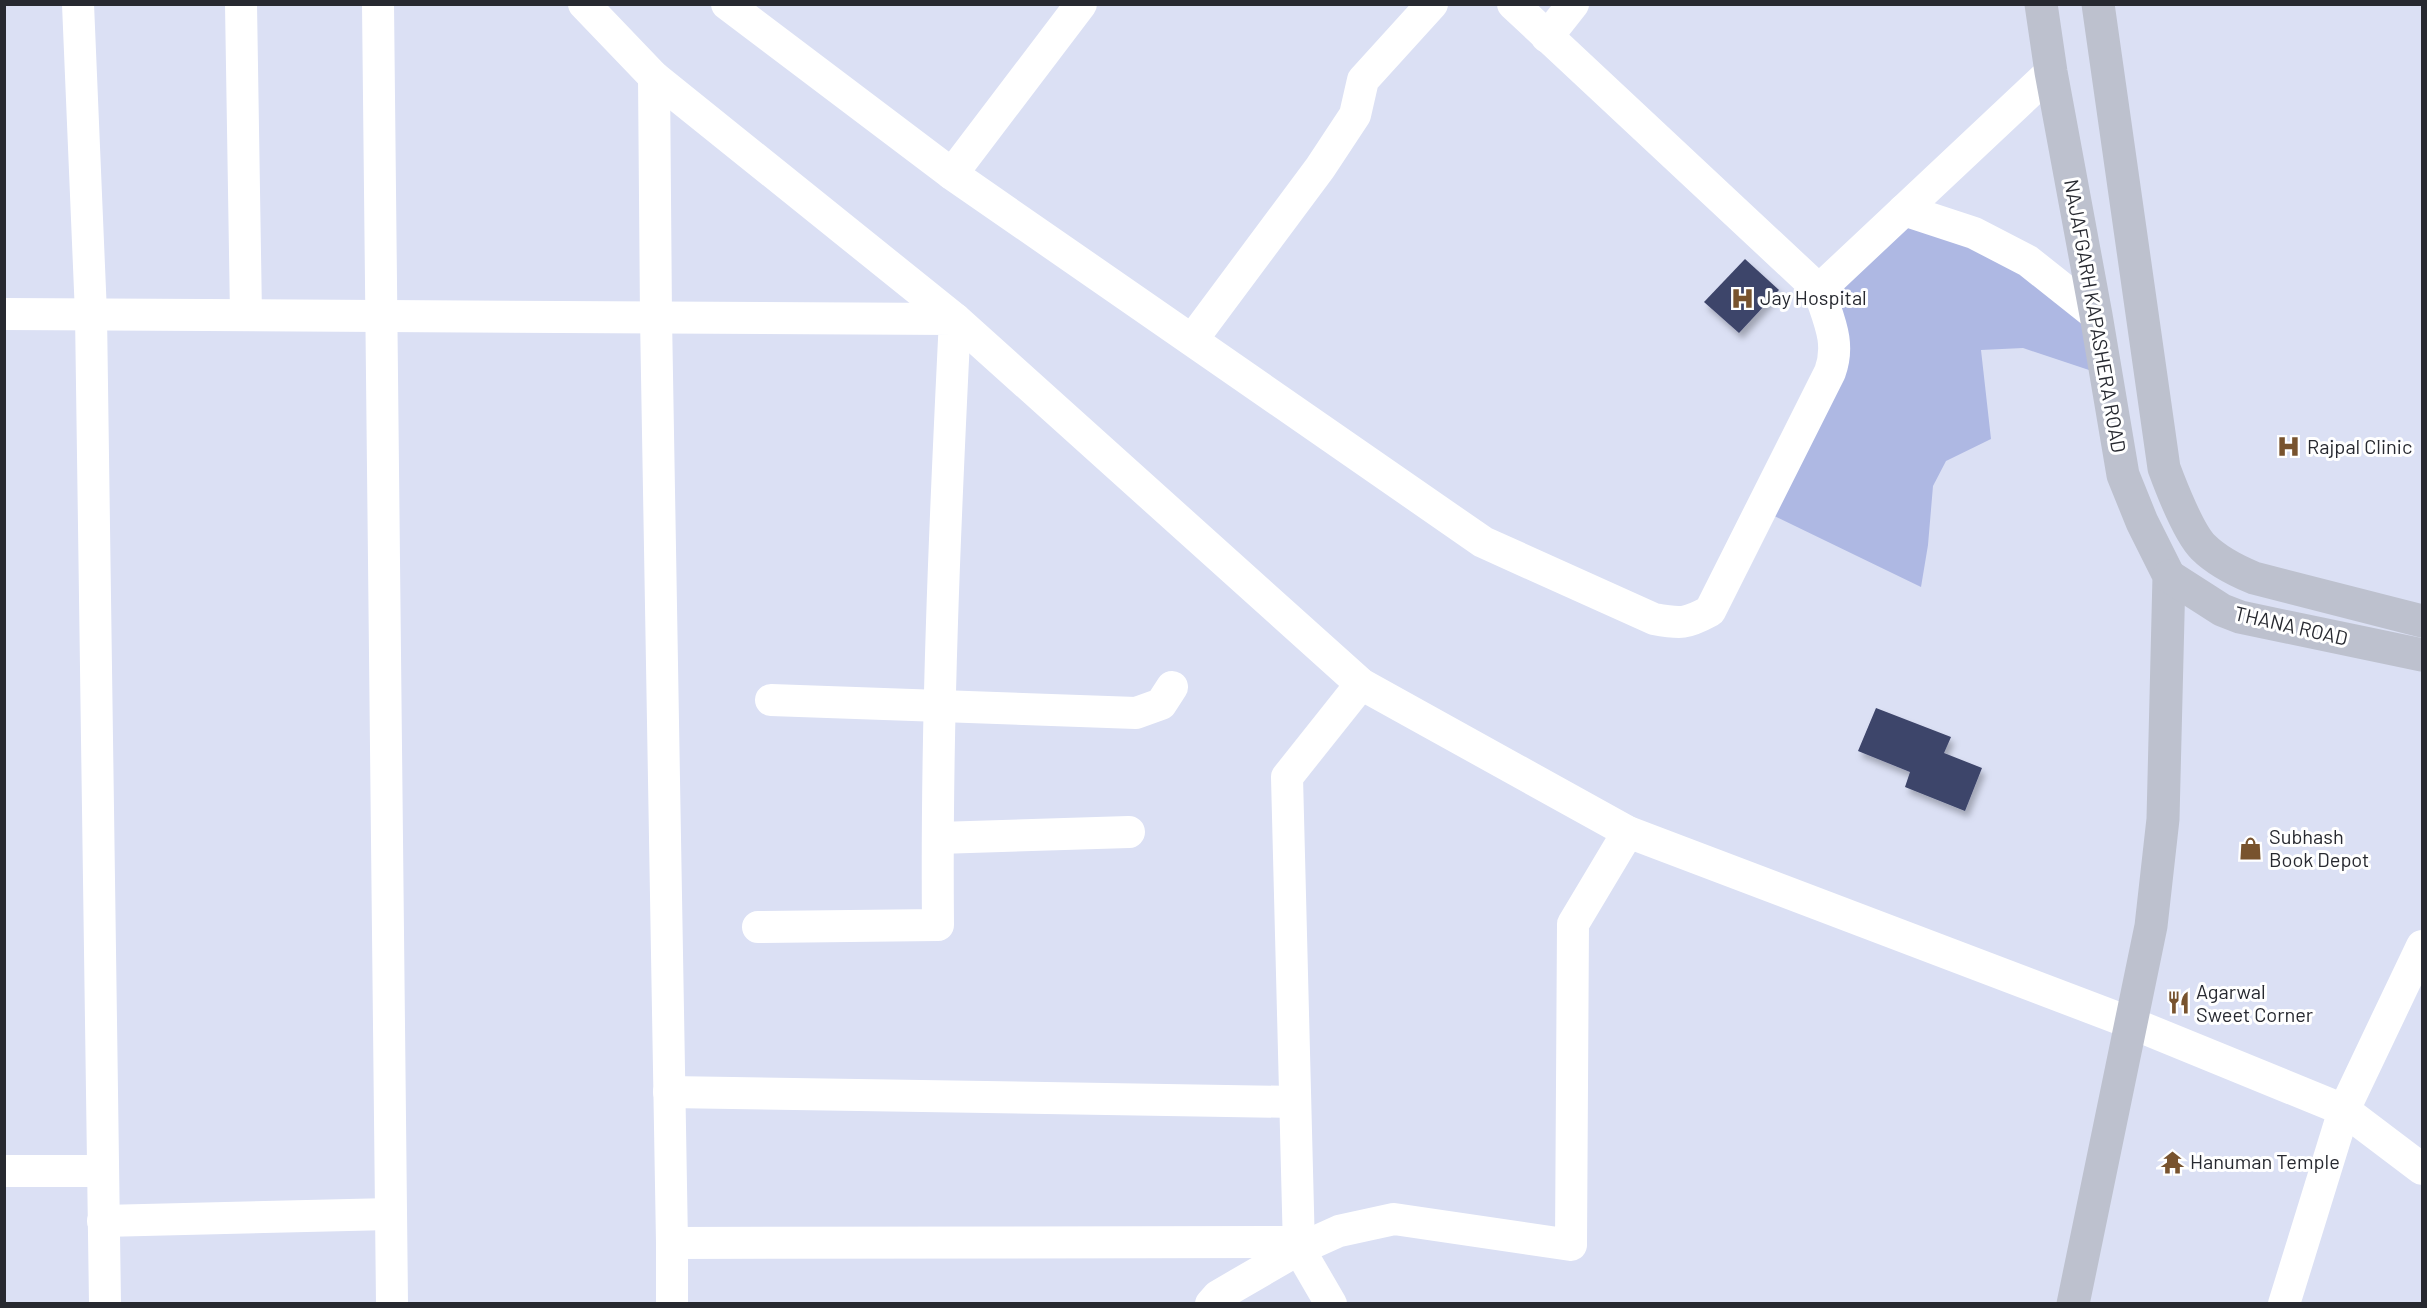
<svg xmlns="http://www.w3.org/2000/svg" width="2427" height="1308" font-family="Barlow,sans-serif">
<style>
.green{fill:#aeb8e3}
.building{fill:#3d446a;filter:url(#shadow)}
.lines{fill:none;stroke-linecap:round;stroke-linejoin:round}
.minor{stroke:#fff;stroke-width:32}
.secondary{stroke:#bdc1ce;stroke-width:33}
.labels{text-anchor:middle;stroke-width:6;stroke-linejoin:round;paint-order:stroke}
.poi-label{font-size:20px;fill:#272930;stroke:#fff;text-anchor:start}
.street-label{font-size:20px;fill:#272930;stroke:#fff}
</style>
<defs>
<filter id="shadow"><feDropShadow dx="3.5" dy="6" stdDeviation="3" flood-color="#0004"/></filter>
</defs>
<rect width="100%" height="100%" fill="#dbe0f4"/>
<!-- green -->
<path class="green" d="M1906,215L2084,305L2092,371L2023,348L1981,350L1991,439L1946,461L1933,486L1928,545L1921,587L1764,511L1840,357L1824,292Z"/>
<!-- building -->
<g class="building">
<path d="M1745,259L1779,290L1739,333L1704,302Z"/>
<path d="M1876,708L1951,737L1944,753L1982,768L1965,811L1905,787L1910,772L1858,751Z"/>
</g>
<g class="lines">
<!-- minor -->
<g class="minor">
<path d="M78,4L91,314L105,1304"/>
<path d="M241,4L246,315"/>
<path d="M378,4L392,1304"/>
<path d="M584,4L654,77L955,319L1361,684L1628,832L2131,1023L2344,1110L2422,1169"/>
<path d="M727,4L952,174L1483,542L1654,619C1681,624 1686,624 1710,611L1830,372C1841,342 1828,319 1819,290L1513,4"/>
<path d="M1547,37L1573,4"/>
<path d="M654,77L656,317L672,1243L1299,1242"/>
<path d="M952,174L1081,4"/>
<path d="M1904,210L1974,233L2028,261L2096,315"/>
<path d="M1819,290L2051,72"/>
<path d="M4,314L955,319C945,521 936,723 938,925L758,927"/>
<path d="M1192,340L1320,168L1355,115L1363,80L1432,4"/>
<path d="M771,700L1136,713L1161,704L1172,687"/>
<path d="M938,838L1129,832"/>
<path d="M669,1092L1295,1102"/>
<path d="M4,1171H103"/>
<path d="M103,1221L391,1214"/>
<path d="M672,1243V1304"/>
<path d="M1211,1304L1218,1296L1299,1249L1339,1231L1394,1219L1571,1245L1573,924L1628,832"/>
<path d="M1331,1304L1299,1249L1287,777L1361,684"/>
<path d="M2284,1304L2344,1110L2422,946"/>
</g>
<!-- secondary -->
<g class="secondary">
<path d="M2041,4L2051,72L2096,315L2123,475L2142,522L2169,576L2163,819L2151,926L2073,1304"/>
<path d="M2098,4L2164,468C2171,487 2189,533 2203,547C2216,560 2237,571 2254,578L2422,621"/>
<path d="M2169,576L2222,610L2240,617L2422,655"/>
</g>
</g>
<!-- icons -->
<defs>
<symbol id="hospital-bare" viewBox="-9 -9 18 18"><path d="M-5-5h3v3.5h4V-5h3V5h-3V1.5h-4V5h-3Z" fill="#78532e" stroke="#fff" stroke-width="2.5" paint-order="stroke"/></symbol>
<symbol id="shop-bare" viewBox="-9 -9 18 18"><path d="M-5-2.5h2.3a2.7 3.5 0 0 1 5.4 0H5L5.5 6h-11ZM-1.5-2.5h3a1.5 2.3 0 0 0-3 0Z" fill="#78532e" stroke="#fff" stroke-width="2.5" paint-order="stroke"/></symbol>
<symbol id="restaurant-bare" viewBox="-9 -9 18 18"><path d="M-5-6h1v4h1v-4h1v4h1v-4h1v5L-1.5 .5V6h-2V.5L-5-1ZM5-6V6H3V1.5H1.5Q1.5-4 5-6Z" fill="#78532e" stroke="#fff" stroke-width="2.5" paint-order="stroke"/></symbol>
<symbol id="temple-bare" viewBox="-9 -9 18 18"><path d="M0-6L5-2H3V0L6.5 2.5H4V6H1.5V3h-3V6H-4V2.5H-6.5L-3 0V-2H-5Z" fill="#78532e" stroke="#fff" stroke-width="2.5" paint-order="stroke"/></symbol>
</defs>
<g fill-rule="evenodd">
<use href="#hospital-bare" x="1726" y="282" width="33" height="33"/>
<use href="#hospital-bare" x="2272" y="430" width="33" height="33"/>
<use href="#shop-bare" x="2234" y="832" width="33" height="33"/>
<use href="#restaurant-bare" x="2162" y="986" width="33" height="33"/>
<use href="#temple-bare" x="2156" y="1146" width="33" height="33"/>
</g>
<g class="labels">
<!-- poi labels -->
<g class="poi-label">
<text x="1760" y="305">Jay Hospital</text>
<text x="2307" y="454">Rajpal Clinic</text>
<text x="2269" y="844">Subhash<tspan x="2269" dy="23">Book Depot</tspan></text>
<text x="2196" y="999">Agarwal<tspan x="2196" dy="23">Sweet Corner</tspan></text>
<text x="2190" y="1169">Hanuman Temple</text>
</g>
<!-- street labels -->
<g class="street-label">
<text transform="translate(2095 316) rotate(80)" y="7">NAJAFGARH KAPASHERA ROAD</text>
<text transform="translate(2291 626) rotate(13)" y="7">THANA ROAD</text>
</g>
</g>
<!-- border -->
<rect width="2427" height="1308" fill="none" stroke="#272930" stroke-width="12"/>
</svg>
